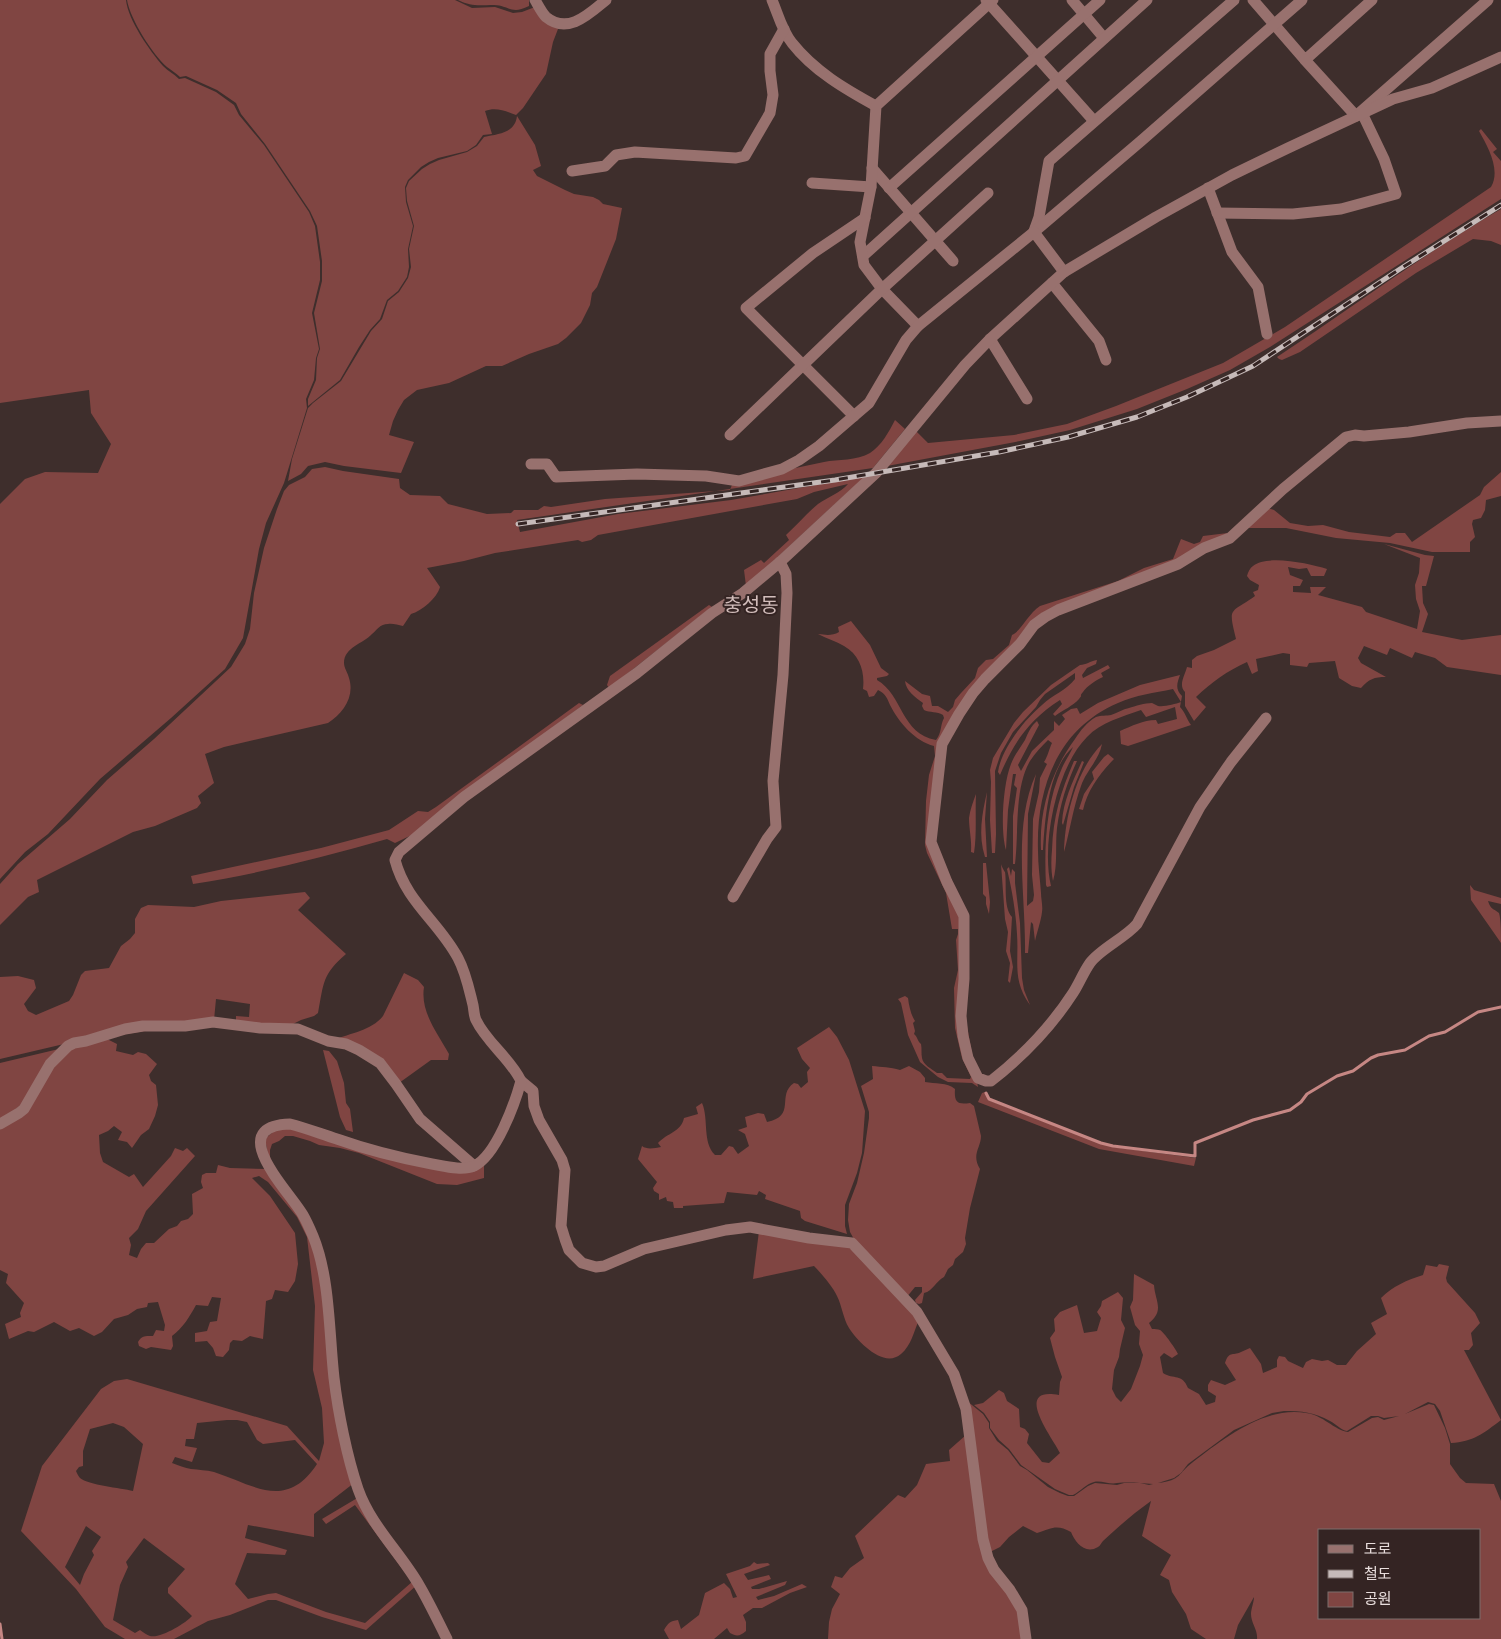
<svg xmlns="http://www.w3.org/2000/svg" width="1501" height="1639" font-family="Signika,'Noto Sans KR',sans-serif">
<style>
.green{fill:#804542;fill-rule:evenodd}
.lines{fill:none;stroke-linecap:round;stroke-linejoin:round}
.stream{stroke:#c68784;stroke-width:3}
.minor{stroke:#98716e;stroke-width:11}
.rail-casing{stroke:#c6bab9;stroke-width:5}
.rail{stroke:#342423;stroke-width:3;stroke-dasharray:9;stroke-linecap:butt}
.labels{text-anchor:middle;stroke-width:4;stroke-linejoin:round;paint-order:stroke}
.quarter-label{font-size:20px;fill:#d2bdbb;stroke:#342423}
</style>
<rect width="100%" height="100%" fill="#3e2e2c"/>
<!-- green -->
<g class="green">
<path d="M0,0H126C128,20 150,51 163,66C168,71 174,74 179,79L185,78L216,92L234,105L239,115L264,145L309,212L315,226L320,262V280L312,313L319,349L316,358L314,380L306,399L307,408L284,483L266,523L259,549L243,638L225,669L171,718L100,779L48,834L25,852L0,879V504L25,479L45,472L98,473L111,444L91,413L89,390L0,403Z"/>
<path d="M127,0H455L472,8L495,7L513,13L522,12L535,7L557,26L558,29L553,42L546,74L523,108L516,115C505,111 496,107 485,111L492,134L483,135L476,145L467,151L438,158L429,162L421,167L408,180L405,187L406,202L413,226L408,249L409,267L407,277L398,291L387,300L380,319L370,330L359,347L340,380L308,406V399L316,380L317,358L320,349L314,313L322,281V261L317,226L310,211L265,144L241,114L236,103L217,90L186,76L180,77C176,73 171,70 167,67C153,55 130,19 127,0Z"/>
<path d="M458,0H529V6C511,15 511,6 494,5C479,5 472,7 458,0Z"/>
<path d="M517,116L535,145L541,166L533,170L537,176L565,190L574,194L593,197L599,200L603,204L622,208L616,239L597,287L592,293L590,305L581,323L566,338L558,344L529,354L502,366H486L449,383L417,390L404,400L398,410L393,421L389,435L414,442L401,473L344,466L325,462L308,466L301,474L288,481L292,459L308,408L313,403L341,381L371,331L382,319L388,301L399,292L408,278L411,267L409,249L414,226L407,201L406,188L409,181L422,169L430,164L439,160L467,152L477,146L484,137C499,134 515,133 517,116Z"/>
<path d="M1481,129L1497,149L1493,152L1501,161V199L1270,347L1230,370L1187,389L1137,409L1070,430L1020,441L887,466L916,431L928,443L1014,435L1067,424L1116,406L1223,363L1285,327L1491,187C1501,170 1488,147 1479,131Z"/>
<path d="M1501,209V245L1491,241L1473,239L1416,273L1300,352L1282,360L1279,359L1277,357C1352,308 1423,254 1501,209Z"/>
<path d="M895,420L905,429L873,468L517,520L520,532L618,514L731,500L866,476C825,512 786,550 746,586L744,570L761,560L764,563L789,540L786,535C797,525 807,513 818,504C828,497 840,493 848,484L814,492L797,499L598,535L591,540L582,542L578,540L495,553L464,561L427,568L440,587C437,598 422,611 411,614L403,626C398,625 392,623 388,624C380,624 377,630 372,634C363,644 344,647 344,663C344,668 348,673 349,678C355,697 343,713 328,723L224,747L205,754L214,783L198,796L201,803L197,808L155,826L133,832L37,880L39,892L28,897L0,925V884L18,864L70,819L107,780L154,739L231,667L245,644L250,629L254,593L264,548L277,509L284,491L289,485L305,477L312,469L325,467L343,471L399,479L400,488L410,495L440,496L448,504L487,514L511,513L514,510H538L544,506L551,507L605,499L730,490L733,482C764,475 794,468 824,462C838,459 857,461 870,453C881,446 889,432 895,420Z"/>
<path d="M1501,472V496L1486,500L1485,510L1481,518L1473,520L1472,524L1475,537L1470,542V552H1432L1390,543L1336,538L1286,528H1248L1267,508L1274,510L1290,523L1308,526L1323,525L1349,532L1390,537L1396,533H1405L1412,542L1480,495L1484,487Z"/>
<path d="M1236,532L1177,561L1056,609L951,723L928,836L961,916L960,987L978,1087L972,1083L948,1082L938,1077L920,1062L908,1035L901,1003L898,999L905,996L908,998C909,1006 911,1015 915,1021L913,1023L915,1031L914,1034C918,1037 917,1041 921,1044C922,1049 921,1053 922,1058C923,1065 932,1069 937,1073H942L947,1078L970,1079L971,1077L962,1058L955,1028L954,988L958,970L956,940L958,934V929H952L946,893L927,853L925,845L926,801L929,775L935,756L934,746C915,741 899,723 890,705C887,698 886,694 878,690L874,696L869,697L867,691L863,689C865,672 860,655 844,646C836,641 827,639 818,634C826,635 832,636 839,632L838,627L851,621L870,645L881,668L889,674L887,676L877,678V680C903,695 901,734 936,740C942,733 940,725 944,718L943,715C937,711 930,713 924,710L922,706L923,703C915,697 906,691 905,681L922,694L930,696L932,706H938L948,712L953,707L955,700L961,693L975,678L978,668L986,660L993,659L1009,645L1012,635C1021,631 1028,614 1040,606L1118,581L1144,568L1173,559L1181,539L1194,544L1200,542L1203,536Z"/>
<path d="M1384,544L1425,555L1434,556L1426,586H1422L1423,603L1428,614L1422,632L1462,640L1501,635V675L1447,667L1435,658L1415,652L1412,658L1390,648L1387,655L1364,646L1358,658L1361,663L1386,677C1374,677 1369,679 1361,688L1352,686L1339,678L1335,661L1309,663L1307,667L1290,665V654L1283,653L1256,659L1258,671L1252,674L1247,662C1227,671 1212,682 1196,697L1206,707L1194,721L1185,706V692C1178,685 1185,675 1187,667L1192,668V660L1197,656L1214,650L1236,639C1228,606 1230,614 1255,596L1253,592L1258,590L1259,585L1250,580L1247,576C1248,572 1250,568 1253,566C1268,554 1310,564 1327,569L1324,576H1311L1307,568L1299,569L1288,567L1290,575L1303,580L1300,586H1293V592L1311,593L1310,587H1326L1318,595L1362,607L1366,612L1417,629L1420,611L1416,599L1415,585L1419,573L1420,558Z"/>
<path d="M709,605L712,607L609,688L607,685L610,676Z"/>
<path d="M1097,660L1096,664L1087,668L1082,675L1083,678L1108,665L1110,668L1101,673L1103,677C1096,680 1087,686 1083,692C1078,698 1084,693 1079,699C1073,706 1063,710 1055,716L1053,714L1062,704L1060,700C1029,720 1014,742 1000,775L998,772C1001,749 1025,719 1042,705C1052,695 1067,690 1075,679V673L1045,694L1040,700L1036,707L1013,732L1001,753L995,771L996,834L995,853H992L990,820L991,782L990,770L993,758L1014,723L1023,712L1051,685L1080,665C1086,665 1090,661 1097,660Z"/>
<path d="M1180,675C1177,683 1175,689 1182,696L1180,707C1185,712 1186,718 1191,725L1128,746L1121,744L1120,731C1132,726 1143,720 1156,720L1158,724L1177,719L1175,707L1146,717L1141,710C1122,717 1101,722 1087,737C1056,768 1041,845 1051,886L1047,887L1046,885C1044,846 1046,803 1062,768C1065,761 1070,754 1073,747C1048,769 1045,820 1043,850H1041C1039,809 1051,772 1075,739C1080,731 1087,722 1096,717C1101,715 1107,716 1111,715C1117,713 1123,709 1129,708C1135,706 1145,703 1152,703C1154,704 1156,705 1158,706C1165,707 1175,704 1181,702L1173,689C1154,693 1136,695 1118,703C1057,729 1036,789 1038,851C1038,865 1040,879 1041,893C1041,899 1043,906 1042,912C1041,921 1037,932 1035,941L1033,924L1031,922L1028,953H1025C1026,896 1012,827 1036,774L1028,814L1027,906L1033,901L1034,895L1032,875L1033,819L1039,792L1040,778L1047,764L1044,762C1048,756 1049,749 1052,743L1048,740C1042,746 1035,753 1030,761C1014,788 1019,833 1015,864H1013V816L1017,788L1014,785L1016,774H1013L1008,810L1006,850C1000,830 1003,784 1011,764C1014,756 1020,748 1025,740C1028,733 1031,726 1037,721L1039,725L1018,765L1021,771L1032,751L1054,730V721L1059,726L1065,719L1062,715L1071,709L1077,708L1080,714L1098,703L1140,685Z"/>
<path d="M579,703L583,705L506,762L418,832L395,843L387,839C323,857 259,874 193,884L191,876L321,848L389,830L418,811L428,812L436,807Z"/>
<path d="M1102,744C1099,760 1086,771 1081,786C1073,808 1070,830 1064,852C1065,816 1076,770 1102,744Z"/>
<path d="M1108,754L1114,759C1100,773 1087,791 1083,810L1079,809L1084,794L1094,779L1092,772L1104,757Z"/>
<path d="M1074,761H1077C1067,783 1060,804 1057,828C1055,845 1058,865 1053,881C1051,871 1051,861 1052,850C1053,816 1061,791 1074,761Z"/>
<path d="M1082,761L1084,762L1074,787L1063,825L1062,823C1063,801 1073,781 1082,761Z"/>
<path d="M987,792L985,819L987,857H985C978,835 982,814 987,792Z"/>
<path d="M976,794C975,813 977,833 974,853L971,852C972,841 969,829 969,818C970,810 973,802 976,794Z"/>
<path d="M983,863H986L990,902L989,914L986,904V897L983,894Z"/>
<path d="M1001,864C1001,865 1004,871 1005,872C1007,884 1003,907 1012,917L1010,951L1013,967L1010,983L1008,981L1010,963L1006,951L1008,932L1005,919Z"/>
<path d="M1009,867L1011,876L1012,869L1015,872V883L1020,923L1022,978L1024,990L1030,1005C1012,980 1019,963 1017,934C1016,913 1012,890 1007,869Z"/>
<path d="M1470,885L1474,890L1501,898V904L1488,901C1491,910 1493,908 1499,913C1501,919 1501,935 1501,943L1471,900Z"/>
<path d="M305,892L310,898L298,910L346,954C322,975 324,982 318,1013L314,1016L301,1020L289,1026L236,1022V1016L249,1017L250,1004L216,999L214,1020L64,1044L0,1059V977L18,976L34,980L36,988L24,1004L28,1011L36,1015L69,1001L73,995L81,975L85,971L109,968L121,946L130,939L135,933V919L141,908L148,905L194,907L221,901Z"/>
<path d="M404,973L418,980L424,987C420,1012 438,1034 449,1054L448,1060H431L399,1083L385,1066L334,1040C350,1033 371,1031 383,1016Z"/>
<path d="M829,1027L837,1037L849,1060L865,1111L862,1153L857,1173L845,1205V1226L847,1234L805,1221L801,1218L800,1211L765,1199L766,1195L759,1191L757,1195L727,1192L724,1203L683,1206V1208H674L673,1202L667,1201L666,1197L659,1200V1194L654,1191L653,1188L657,1182L638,1159L642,1146C647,1150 655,1148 661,1147L658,1143C667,1133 681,1132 684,1118L698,1114L696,1107L702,1103C709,1119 702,1142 715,1155H721L729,1146L733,1147L738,1154L749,1146L745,1134L738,1130L747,1127L745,1117L758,1113L764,1114L767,1122C797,1116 776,1095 794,1083L798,1084L801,1088L808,1082L807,1072L810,1068L802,1059L797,1048Z"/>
<path d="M105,1038L117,1044L116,1051L133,1055L138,1052L146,1054L157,1064L149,1075L151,1081L156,1085L158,1105L155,1116L149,1129L141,1135L132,1148L127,1142L118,1140L122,1132L114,1126L108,1131L99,1135L100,1153L103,1162L129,1177L134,1174L143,1187L171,1156L175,1148L183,1151L187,1148L195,1156L146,1211L138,1229L129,1238L131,1245L129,1255L137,1258L141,1249L146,1243H154L169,1229L177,1226L181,1221L188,1219L193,1214L192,1194L203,1188L201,1182L202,1175L206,1173H216L218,1165L230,1168L267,1169L301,1217L318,1258L354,1483L314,1514V1537L248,1525L245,1538L287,1550L285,1555L247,1553L235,1584L248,1599L268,1594L276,1593L326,1612L365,1623L412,1582L355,1505L326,1524L322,1519L359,1497L417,1585L366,1630L322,1617L276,1600H268L230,1615L208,1621L174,1639H125L105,1627L76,1589L21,1531L42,1466L101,1389L114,1381L127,1379L287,1426L319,1461L324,1443L322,1408L313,1370L315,1306L307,1237L297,1217L268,1182L259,1176L252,1178L270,1196L295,1233L298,1264L295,1281L288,1292L275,1290L272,1299L266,1301L263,1339L250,1336L242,1341L233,1340L230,1343L229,1350L223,1357L216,1356L213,1348L207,1341L195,1342V1333L207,1331L210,1322L217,1321L221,1298L212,1297L208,1306L196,1305C190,1316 183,1328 172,1336L173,1346L171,1350L151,1347L146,1349L139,1346L138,1342C142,1335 146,1336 153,1336L156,1330L164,1331L165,1325L158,1302L148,1303L147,1307L137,1309L128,1315L114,1319L102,1332L94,1336L79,1328L70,1331L54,1322L34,1332L28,1331L9,1339L5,1324L21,1317L20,1313L24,1303L6,1283L8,1274L0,1270V1126L35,1092L69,1048ZM227,1420H237L247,1422L257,1440L263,1444L295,1440L317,1464C286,1511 254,1485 214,1472C206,1470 199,1470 191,1469C185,1468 178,1465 172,1463L175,1457L192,1462L197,1448L185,1446L186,1439H194L197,1423ZM113,1423L124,1427L143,1444L133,1491C121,1488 88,1485 80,1478C78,1476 77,1473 76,1471L79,1467L83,1466V1451L90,1429ZM86,1526L101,1537L92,1551L94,1555L84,1574L80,1585L65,1567ZM144,1538L185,1569L168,1588V1593L192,1616C186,1623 160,1639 150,1636C147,1635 143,1632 140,1630L135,1633L113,1620L120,1585L128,1567L126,1562Z"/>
<path d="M63,1048L28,1099L0,1122V1063Z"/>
<path d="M323,1050L329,1051L337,1061L344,1083L346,1103L350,1109L353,1132L346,1130L340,1117Z"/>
<path d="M872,1066C882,1067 890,1067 900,1070L909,1066L920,1072L925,1078V1082C935,1084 947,1082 955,1089C954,1102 957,1105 970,1103L974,1106L981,1136C981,1148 971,1154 980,1169L970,1208L965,1238L966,1244L963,1252L955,1259L953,1265L948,1269L944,1277C936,1281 933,1291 924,1293L922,1303L919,1304L916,1303L915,1300L922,1292V1287H915L906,1298L855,1241L850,1232L848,1220L849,1204L857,1183L864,1153L869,1118V1112L861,1086L873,1079Z"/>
<path d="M985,1092L988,1100L1101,1143L1113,1147L1196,1158L1194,1166L1099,1149L978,1102L982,1093Z"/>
<path d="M290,1128L403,1163L484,1164V1178L457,1185L437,1184L359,1153L340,1148L319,1145L310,1141L293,1136H285L279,1141L272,1144L270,1150V1165L265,1139L274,1131Z"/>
<path d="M759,1231L851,1246L919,1320C914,1331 911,1346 901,1354C884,1369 858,1342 849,1328C843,1318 842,1306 837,1296C833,1287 821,1273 814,1266L753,1279Z"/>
<path d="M1439,1264L1449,1266L1446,1278L1447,1282L1475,1313L1480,1323L1471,1333L1473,1345L1469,1350H1464L1501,1420C1484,1433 1473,1442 1451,1443L1440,1411L1435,1404L1428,1402L1405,1414L1429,1404L1434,1405L1445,1428L1450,1444V1464L1460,1478L1466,1483L1494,1484L1501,1501V1639H1257C1258,1630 1251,1623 1251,1614C1251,1609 1254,1602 1254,1597L1238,1625L1234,1639H1206L1191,1629L1186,1614L1172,1592L1169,1580L1160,1575L1171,1555L1142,1536L1151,1501C1134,1513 1118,1527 1103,1541C1101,1543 1100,1546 1098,1547C1085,1555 1075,1542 1071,1532C1057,1524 1052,1528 1037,1533L1023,1526L1009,1537L1000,1547L990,1552L967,1401L983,1414L989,1423V1428L997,1441L1008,1450L1020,1466L1027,1470L1048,1487L1060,1493L1068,1496H1074L1088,1486L1095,1483L1117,1485L1124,1483H1140L1149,1485L1153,1484C1140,1483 1130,1482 1117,1483C1110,1485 1101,1480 1094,1482C1086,1484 1081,1491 1073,1495H1069L1055,1489L1021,1465L1009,1449L999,1440L990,1428V1422L984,1413L974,1405L983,1403L999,1390L1004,1393L1007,1401L1019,1409L1020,1427L1025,1429L1029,1434L1027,1443L1042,1462L1049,1463L1060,1453C1052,1437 1012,1386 1059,1395L1060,1382L1062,1377L1055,1357L1050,1338L1055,1331L1054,1319L1060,1312L1077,1305L1084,1333L1097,1331L1101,1318L1097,1312L1101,1306L1102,1301L1118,1292L1123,1298L1121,1320L1125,1328L1120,1349L1119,1357L1114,1370L1112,1389L1116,1397L1121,1402L1131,1389L1140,1366L1143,1355L1139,1344L1140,1331L1135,1325L1130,1307L1133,1300L1134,1274L1154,1285C1155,1301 1165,1310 1149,1323L1152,1329C1155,1329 1158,1329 1160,1330C1164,1332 1177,1351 1178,1354L1172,1358L1164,1353L1160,1357L1163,1373C1174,1380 1182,1373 1188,1388L1199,1394L1206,1405L1215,1402L1216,1396L1208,1391V1385L1211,1380L1225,1385L1236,1380L1225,1363C1229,1351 1232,1356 1241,1352C1244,1351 1247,1349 1250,1348L1261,1364L1263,1373L1277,1367V1360L1279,1356L1285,1357L1288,1361L1303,1368L1306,1362L1312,1359L1322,1361L1328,1360L1337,1365H1346L1357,1351L1376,1334L1371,1323L1387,1314L1381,1298C1393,1286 1407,1280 1423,1275L1426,1265L1437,1267ZM1284,1411C1302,1411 1314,1412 1330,1421C1336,1424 1341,1430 1347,1431L1371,1416H1378L1384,1418L1399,1416L1384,1420L1378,1417L1372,1418L1348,1432C1334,1430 1323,1415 1306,1413C1265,1406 1224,1438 1193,1462C1177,1474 1182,1480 1158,1483L1174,1478L1181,1473L1188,1464L1234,1430L1272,1413ZM1320,1530H1480V1618H1320Z"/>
<path d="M966,1435L980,1540L1016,1604L1022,1639H828L829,1622L832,1609L840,1594L831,1587L835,1576L842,1578L850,1568L864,1558L855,1536L898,1495L905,1498L917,1485L926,1464L950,1461L949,1450Z"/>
<path d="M754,1562L757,1564L768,1563L770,1565L744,1574L748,1580L769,1575L771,1579L751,1587L752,1589H759L787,1581L785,1585L756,1597L758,1600L774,1596L802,1584L807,1587L790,1593L762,1608H753L743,1615L746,1622V1631C740,1636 737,1637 730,1633L727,1628L714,1639H669L664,1630C668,1623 670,1621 678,1620L681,1629L699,1615L705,1593L724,1583L730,1589L733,1598L737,1597L726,1574L750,1566Z"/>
</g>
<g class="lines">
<!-- stream -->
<g class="stream">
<path d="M986,1093L989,1099L1101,1143L1113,1146L1195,1156V1143L1253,1120L1290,1110L1301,1102L1307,1094L1337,1076L1353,1071L1371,1058L1378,1055L1405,1050L1429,1036L1445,1032L1478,1012L1501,1007"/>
<path d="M0,1624L2,1639"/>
</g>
<!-- minor -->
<g class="minor">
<path d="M535,0C538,5 542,13 546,17C568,35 589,14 606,0"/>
<path d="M772,0C778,14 782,31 792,43C814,71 845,89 876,106"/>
<path d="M986,0L1094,121"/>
<path d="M1072,0L1104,38"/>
<path d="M1253,0L1305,60L1372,0"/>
<path d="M1305,60L1356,116L1488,0"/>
<path d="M872,168L953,261"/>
<path d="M572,171L605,166L616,155L635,152L736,158L745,156L770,113L773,95L770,71V54L784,29"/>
<path d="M812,183L871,187"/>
<path d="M889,188L1100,0"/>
<path d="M1208,188L1232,252L1258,287L1267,334"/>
<path d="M1217,213L1293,214L1341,209L1396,194L1384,159L1362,113"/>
<path d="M1034,231L1039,217L1049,161L1234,0"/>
<path d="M1034,232L1141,141L1302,0"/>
<path d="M863,256L1147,0"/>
<path d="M1052,283L1099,341L1106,360"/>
<path d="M918,326L882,289L864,265L860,242L871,187L876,106L993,0"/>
<path d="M990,339L1027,399"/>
<path d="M854,416L746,308L813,253L865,218"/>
<path d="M730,435L882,289L988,193"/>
<path d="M531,464H547L556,477L637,474L706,476L739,481L782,469L799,460L819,446L869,403L906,340L918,326L1034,232L1064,272"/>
<path d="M1266,718L1231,762L1200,807L1137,924C1125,938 1100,949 1090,963C1083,973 1079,984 1073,993C1051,1027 1023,1056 991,1081H986L978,1078L968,1058L963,1036L961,1016L964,979V916L947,882L931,842L942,744L959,714L973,693L985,679L1020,644L1034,625L1045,617L1058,610L1178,564L1204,548L1230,538L1283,489L1346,437L1355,435L1364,436L1409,432L1467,423L1501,421"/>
<path d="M733,897L767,839L776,827L773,781L783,675L787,593L786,574L780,562"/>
<path d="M521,1081L533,1091L534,1106L539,1120L562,1160L565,1170L561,1226L565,1239L569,1250L582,1263L596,1267L604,1266L644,1249L726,1230L750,1227L809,1238L852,1243L917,1312L954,1374L966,1409L983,1539L988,1558L994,1570L1010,1590L1022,1610L1026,1639"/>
<path d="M0,1124L19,1113L24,1109L50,1064L68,1046L74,1043L86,1041L125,1029L143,1026H185L213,1022L260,1028L298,1029L328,1041L346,1044L359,1050L380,1063L396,1084L420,1119L474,1166"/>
<path d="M447,1639C438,1621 429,1602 419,1585C400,1552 371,1526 358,1489C347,1457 338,1412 334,1378C329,1333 330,1277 313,1236C310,1229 307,1222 303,1215C289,1191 223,1126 290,1124C306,1128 321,1134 337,1139C368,1150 400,1158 432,1164C444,1166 462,1171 474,1166C496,1156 515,1103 521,1081C510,1058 487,1043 476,1020C474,1016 474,1010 473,1005C469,989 466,973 458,958C439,922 406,902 395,860L399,852L464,797L637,673L712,613L743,593L780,562L876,473L965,365L990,339L1064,272L1156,217L1232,175L1288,148L1393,99L1432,88L1501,57"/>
</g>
<defs>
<path id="rail" d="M518,524L835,480L999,452L1068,437L1137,417L1187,397L1253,366L1400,269L1501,205"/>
</defs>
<!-- rail casing -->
<use href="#rail" class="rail-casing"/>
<!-- rail -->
<use href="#rail" class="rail"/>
</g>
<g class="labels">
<!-- quarter labels -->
<g class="quarter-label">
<text x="751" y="612">충성동</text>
</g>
</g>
<!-- legend -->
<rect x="1318" y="1529" width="162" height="90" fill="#342423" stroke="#7c6e6d"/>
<rect x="1328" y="1545" width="25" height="8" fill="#98716e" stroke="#7c6e6d"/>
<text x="1364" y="1554" font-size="15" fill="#e8dddc">도로</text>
<rect x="1328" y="1570" width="25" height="8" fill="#c6bab9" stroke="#7c6e6d"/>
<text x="1364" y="1579" font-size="15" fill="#e8dddc">철도</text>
<rect x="1328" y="1592" width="25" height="15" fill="#804542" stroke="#7c6e6d"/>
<text x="1364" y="1604" font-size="15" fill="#e8dddc">공원</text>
</svg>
